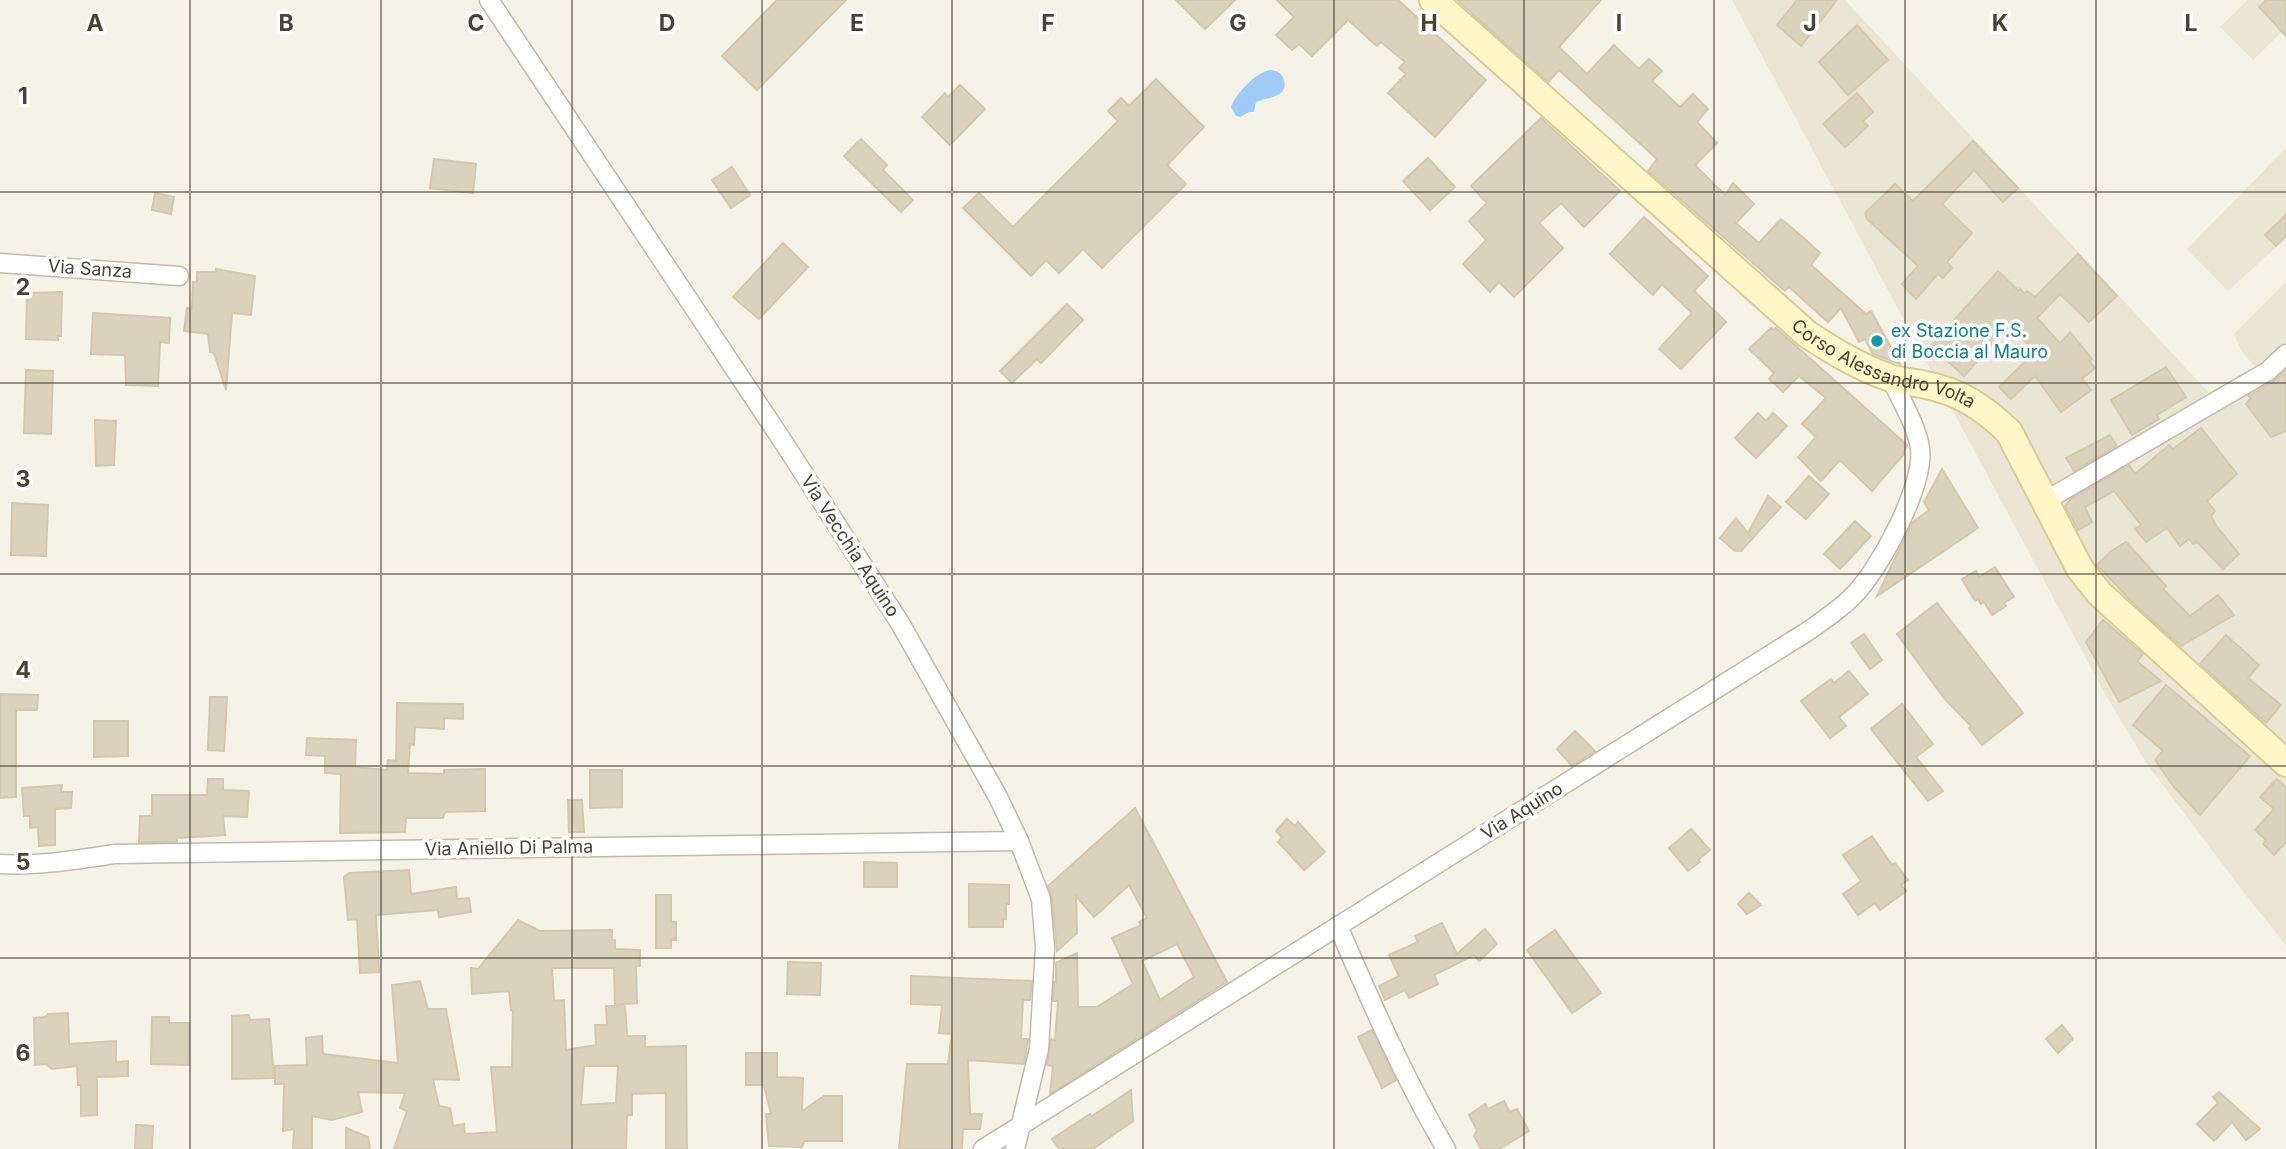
<svg xmlns="http://www.w3.org/2000/svg" width="2286" height="1149" font-family="Inter,sans-serif">
<style>
.residential{fill:#eae5d5}
.water{fill:#9ecbf7}
.building{fill:#dbd2be;stroke:#d3c8ae;stroke-width:2;fill-rule:evenodd}
.lines{fill:none;stroke-linecap:round;stroke-linejoin:round}
.minor-casing{stroke:#c2bba9;stroke-width:21}
.secondary-casing{stroke:#d9cd93;stroke-width:30}
.minor{stroke:#fff;stroke-width:18}
.secondary{stroke:#fff7c7;stroke-width:26}
.grid{fill:none;stroke:#494335;stroke-width:2;stroke-opacity:0.55}
.culture-dot{fill:#0f9aa8;stroke:#fff;stroke-width:2.5}
.labels{text-anchor:middle;stroke-width:7;stroke-linejoin:round;paint-order:stroke}
.street-label{font-size:18px;fill:#494335;stroke:#fff}
.culture-label{font-size:18px;fill:#0d838f;stroke:#fff;text-anchor:start}
.grid-label{font-size:23px;text-anchor:middle;font-weight:bold;fill:#494335;stroke:#fff;stroke-width:7;stroke-linejoin:round;paint-order:stroke}
</style>
<rect width="100%" height="100%" fill="#f5f2e7"/>
<!-- residential -->
<g class="residential">
<path d="M1732,0H1845L2209,393L2255,367L2241,350L2234,334L2286,282V945L2245,894L2147,764L2104,692Z"/>
<path d="M2248,0H2286V28L2253,60L2220,27Z"/>
<path d="M2286,148V238L2228,291L2187,249Z"/>
</g>
<!-- water -->
<path class="water" d="M1271,70C1277,71 1282,73 1284,80C1289,98 1266,97 1256,102L1254,112H1249L1240,117L1236,116L1231,107C1236,94 1255,72 1271,70Z"/>
<!-- building -->
<g class="building">
<path d="M777,0H846L757,90L722,56Z"/>
<path d="M1176,0H1235L1205,29Z"/>
<path d="M1277,0H1398L1486,80L1435,137L1388,93L1406,74L1399,68L1405,62L1381,42L1377,46L1348,20L1312,56L1299,44L1292,50L1276,35L1294,17Z"/>
<path d="M1457,0H1601L1559,47L1587,74L1614,45L1639,69L1649,59L1662,71L1652,81L1680,107L1693,94L1708,109L1697,122L1717,143L1695,165L1725,195L1733,183L1754,204L1736,223L1759,243L1781,219L1798,233L1820,253L1811,265L1866,314L1871,311L1900,364L1873,354L1865,339L1859,342L1841,308L1828,322L1789,287L1785,291L1648,171L1657,159L1559,70L1548,82Z"/>
<path d="M1797,0H1837L1801,46L1777,25Z"/>
<path d="M2266,0H2286V36L2259,7Z"/>
<path d="M1857,25L1888,60L1848,95L1819,62Z"/>
<path d="M1156,79L1204,127L1167,165L1186,184L1102,268L1083,249L1059,273L1046,260L1031,276L963,208L979,193L1013,227L1118,121L1108,111L1121,98L1129,106Z"/>
<path d="M960,85L985,109L950,145L922,117L945,93L948,97Z"/>
<path d="M1857,93L1873,112L1863,121L1868,126L1845,147L1823,124Z"/>
<path d="M1541,118L1620,191L1584,227L1561,203L1539,223L1563,248L1514,297L1499,282L1490,292L1463,264L1486,240L1469,221L1487,203L1471,186Z"/>
<path d="M861,139L887,165L883,170L913,200L901,212L844,156Z"/>
<path d="M1973,141L2018,188L2003,202L1974,170L1942,204L1972,233L1947,262L1952,268L1943,278L1938,274L1916,299L1902,284L1918,266L1867,219L1865,213L1895,184L1913,201Z"/>
<path d="M1428,158L1455,187L1430,210L1403,181Z"/>
<path d="M434,159L476,164L473,193L430,188Z"/>
<path d="M732,167L750,195L731,208L712,180Z"/>
<path d="M155,193L174,197L171,214L152,210Z"/>
<path d="M2286,215V236L2276,246L2265,235Z"/>
<path d="M1644,217L1708,276L1694,291L1726,322L1681,369L1659,349L1692,313L1662,284L1653,295L1610,254Z"/>
<path d="M783,243L808,267L759,319L733,297Z"/>
<path d="M2078,254L2117,296L2089,322L2060,294L2037,318L2060,343L2070,332L2092,359L2089,361L2095,368L2082,379L2091,390L2061,412L2035,376L2011,399L1999,387L2036,351L2008,327L1964,376L1931,346L1998,271L2019,291L2020,289L2024,293L2027,291L2035,297Z"/>
<path d="M216,269L255,276L251,315L232,313L226,390L214,353L210,352L208,334L184,331L187,308L192,309L193,282H197V272H216Z"/>
<path d="M62,292L61,336H58V340L26,339L27,293Z"/>
<path d="M1067,304L1083,320L1041,363L1037,359L1012,383L1000,371Z"/>
<path d="M93,313L170,318L169,343L160,342L158,386L126,385L125,355L91,354Z"/>
<path d="M1771,328L1773,330L1776,328L1907,445L1903,453L1904,454L1872,491L1840,460L1821,481L1798,457L1816,437L1802,424L1826,398L1799,376L1783,392L1769,379L1774,373L1749,349Z"/>
<path d="M2166,367L2186,397L2157,415L2159,419L2132,435L2111,400Z"/>
<path d="M26,370L53,371L51,434L24,433Z"/>
<path d="M2286,370V431L2271,437L2246,404L2251,398L2249,396L2274,381Z"/>
<path d="M1758,413L1766,421L1773,413L1787,426L1756,458L1735,438Z"/>
<path d="M95,420L116,421L114,465L96,466Z"/>
<path d="M2201,428L2237,474L2207,501L2215,511L2211,516L2217,527L2239,554L2223,569L2197,542L2193,544L2189,539L2180,546L2167,528L2146,542L2135,529L2141,525L2114,491L2085,507L2092,522L2078,530L2065,506L2071,499L2129,465L2135,474L2169,445L2173,449Z"/>
<path d="M2110,435L2117,446L2074,471L2066,458Z"/>
<path d="M1942,469L1978,528L1877,596L1912,523L1929,510L1924,502Z"/>
<path d="M1809,476L1829,494L1806,519L1786,502Z"/>
<path d="M1768,496L1781,507L1741,551H1735L1720,538L1736,518L1748,533Z"/>
<path d="M12,503L48,505L46,556L11,555Z"/>
<path d="M1855,521L1871,536L1840,569L1824,554Z"/>
<path d="M2126,542L2166,586L2163,589L2190,616L2218,595L2234,615L2181,646L2136,606L2097,565L2110,552Z"/>
<path d="M1995,567L2014,597L2004,603L2006,606L1992,615L1984,602L1981,604L1978,599L1975,601L1962,579L1976,571L1979,577Z"/>
<path d="M1937,603L2023,713L1982,745L1969,728L1971,726L1944,698L1897,634Z"/>
<path d="M2103,620L2143,654L2137,661L2161,681L2119,702L2086,642Z"/>
<path d="M1864,634L1882,660L1870,669L1851,643Z"/>
<path d="M2226,635L2259,665L2248,678L2281,705L2266,723L2200,664Z"/>
<path d="M1849,671L1868,694L1839,717L1846,726L1830,738L1801,701L1831,679L1834,683Z"/>
<path d="M2166,685L2250,756L2200,815L2174,787L2155,760L2163,751L2133,725Z"/>
<path d="M0,694L38,695L37,710H16V797L0,798Z"/>
<path d="M210,697H227L224,751L208,750Z"/>
<path d="M397,703L463,704V719L444,718V729L415,727L414,745L410,744L408,773L444,774V770L485,769V811L445,812L443,818H406L405,832L340,833L341,774L325,773V756L306,755L307,738L356,740L355,767L387,770L388,760L396,761Z"/>
<path d="M1902,704L1933,744L1916,757L1943,791L1928,801L1871,729Z"/>
<path d="M94,721H128V756L94,757Z"/>
<path d="M1575,731L1595,751L1572,766L1557,749Z"/>
<path d="M590,770H622V807L590,808Z"/>
<path d="M208,779H223V790L249,791L247,817L223,816L225,835L177,838V842H139L140,816H152V795H207Z"/>
<path d="M2277,779L2286,787V842L2274,855L2263,844L2266,840L2255,830L2274,809L2260,797Z"/>
<path d="M62,785L61,792H72L71,808L55,809V845L39,846L38,827L30,828V816H24L22,788Z"/>
<path d="M568,800H582L584,832H569Z"/>
<path d="M1135,808L1227,982L1050,1094L1053,1066L1047,1065L1051,1039L1055,1040L1058,1001H1053L1054,982H1056V963L1077,953L1078,1007H1097L1133,984L1112,938L1141,925L1139,922L1147,918L1129,885L1094,917L1076,896L1077,933L1057,951L1052,898L1048,886ZM1177,944L1194,977L1160,1000L1142,961Z"/>
<path d="M1287,819L1295,826L1298,822L1325,852L1304,870L1278,842L1282,837L1276,831Z"/>
<path d="M1691,829L1710,850L1698,860L1700,862L1688,871L1669,848Z"/>
<path d="M1872,836L1892,865L1895,863L1908,880L1901,885L1906,891L1880,910L1875,903L1858,915L1843,894L1861,881L1843,855Z"/>
<path d="M864,862L897,863V887H864Z"/>
<path d="M409,870L411,894L456,887L457,899L469,898L471,912L439,917L438,910L376,915L379,972L360,973L357,919L348,920L344,877L349,873Z"/>
<path d="M969,884L1009,885V904L1006,903V919H1003V927H969Z"/>
<path d="M1749,893L1761,905L1747,914L1738,904Z"/>
<path d="M656,895H671V922H676V940H671V948H656Z"/>
<path d="M518,920L540,931L612,930V940H615V949L640,950V966H636L637,1003L615,1005L614,968H552L554,1001L564,1000L566,1050L596,1045L595,1025H607L606,1006L625,1005L627,1036H645V1047L686,1046L687,1149H666V1093L632,1094V1115H627L626,1149H394L407,1111L400,1108L405,1093L358,1092L362,1112L332,1120L312,1116V1149H293L294,1129L283,1131L284,1084H275V1066L307,1065L306,1038L322,1036L323,1054L398,1063L392,985L420,981L428,1009H446L459,1080L433,1079L439,1106L450,1108L453,1126L464,1124L465,1134L497,1132L491,1067H512L513,1010H511L509,991L472,994L471,968L478,969ZM584,1066H618L616,1103L581,1105Z"/>
<path d="M1442,923L1457,954L1485,929L1497,944L1479,961L1474,955L1434,975L1438,984L1409,998L1405,990L1385,1000L1379,986L1399,976L1389,955L1418,942L1415,936Z"/>
<path d="M1555,930L1601,993L1572,1013L1527,950Z"/>
<path d="M788,962L821,963L820,995L787,994Z"/>
<path d="M911,976L1032,981L1030,1000H1023L1021,1039H1028L1024,1064L968,1060L970,1114H982L980,1129H963L962,1149H899L907,1064H948L952,1034L939,1033L942,1005L911,1004Z"/>
<path d="M68,1013L69,1044L116,1041V1062L128,1061V1076L97,1077V1115L81,1116V1085H78L77,1066L52,1069L46,1064L35,1065L34,1018L45,1017L48,1014Z"/>
<path d="M249,1015L250,1020L269,1019L274,1078L232,1079V1016Z"/>
<path d="M152,1017H169V1023H189V1065L151,1064Z"/>
<path d="M2062,1025L2073,1039L2058,1053L2046,1039Z"/>
<path d="M1372,1030L1396,1080L1382,1088L1358,1037Z"/>
<path d="M746,1053H777V1077L803,1078L802,1111L824,1096H842V1141H804L802,1147L769,1146L766,1114H771L764,1085H746Z"/>
<path d="M1131,1090L1133,1121L1093,1149H1059L1052,1139L1090,1114L1092,1116Z"/>
<path d="M2219,1092L2260,1129L2246,1140L2232,1122L2214,1141L2197,1124L2218,1103L2213,1097Z"/>
<path d="M1504,1101L1510,1112L1517,1109L1529,1131L1499,1149H1481L1474,1136L1477,1130L1469,1115L1485,1104L1488,1109Z"/>
<path d="M136,1125L153,1126L152,1149H135Z"/>
<path d="M346,1128L368,1137L370,1149H346Z"/>
</g>
<g class="lines">
<defs>
<g id="minor">
<path d="M489,0L782,440L900,623L998,797L1019,841L1041,899L1045,948L1039,1049L1015,1149"/>
<path d="M0,263L179,276"/>
<path d="M2045,501L2268,371L2286,354"/>
<path d="M0,864C39,866 76,860 114,854L1019,841"/>
<path d="M1338,926C1371,1002 1404,1078 1446,1149"/>
<path d="M983,1149L1805,633C1821,622 1838,611 1852,597C1879,571 1925,485 1920,448C1917,426 1900,399 1891,378"/>
</g>
<g id="secondary">
<path id="s1" d="M1433,0L1807,334C1833,351 1859,367 1888,377C1900,382 1914,382 1926,385C1961,392 1984,408 2009,432L2080,569L2100,594L2286,763"/>
</g>
</defs>
<!-- minor casing -->
<use href="#minor" class="minor-casing"/>
<!-- secondary casing -->
<use href="#secondary" class="secondary-casing"/>
<!-- minor -->
<use href="#minor" class="minor"/>
<!-- secondary -->
<use href="#secondary" class="secondary"/>
</g>
<!-- grid -->
<path class="grid" d="M190,0V1149M381,0V1149M572,0V1149M762,0V1149M952,0V1149M1143,0V1149M1334,0V1149M1524,0V1149M1714,0V1149M1905,0V1149M2096,0V1149M0,192H2286M0,383H2286M0,574H2286M0,766H2286M0,958H2286"/>
<!-- markers -->
<circle class="culture-dot" cx="1877" cy="341" r="7"/>
<g class="labels">
<!-- street labels -->
<g class="street-label">
<text transform="translate(90 269) rotate(4)" y="6">Via Sanza</text>
<text dy="6" stroke="none"><textPath href="#s1" startOffset="584">Corso Alessandro Volta</textPath></text>
<text transform="translate(850 546) rotate(57)" y="6">Via Vecchia Aquino</text>
<text transform="translate(1522 811) rotate(-32)" y="6">Via Aquino</text>
<text transform="translate(509 848) rotate(-1)" y="6">Via Aniello Di Palma</text>
</g>
<!-- culture labels -->
<g class="culture-label">
<text x="1891" y="337">ex Stazione F.S.<tspan x="1891" dy="21">di Boccia al Mauro</tspan></text>
</g>
</g>
<g class="grid-label">
<text x="95" y="31">A</text>
<text x="286" y="31">B</text>
<text x="476" y="31">C</text>
<text x="667" y="31">D</text>
<text x="857" y="31">E</text>
<text x="1048" y="31">F</text>
<text x="1238" y="31">G</text>
<text x="1429" y="31">H</text>
<text x="1619" y="31">I</text>
<text x="1810" y="31">J</text>
<text x="2000" y="31">K</text>
<text x="2191" y="31">L</text>
<text x="23" y="104">1</text>
<text x="23" y="295">2</text>
<text x="23" y="487">3</text>
<text x="23" y="678">4</text>
<text x="23" y="870">5</text>
<text x="23" y="1061">6</text>
</g>
</svg>
